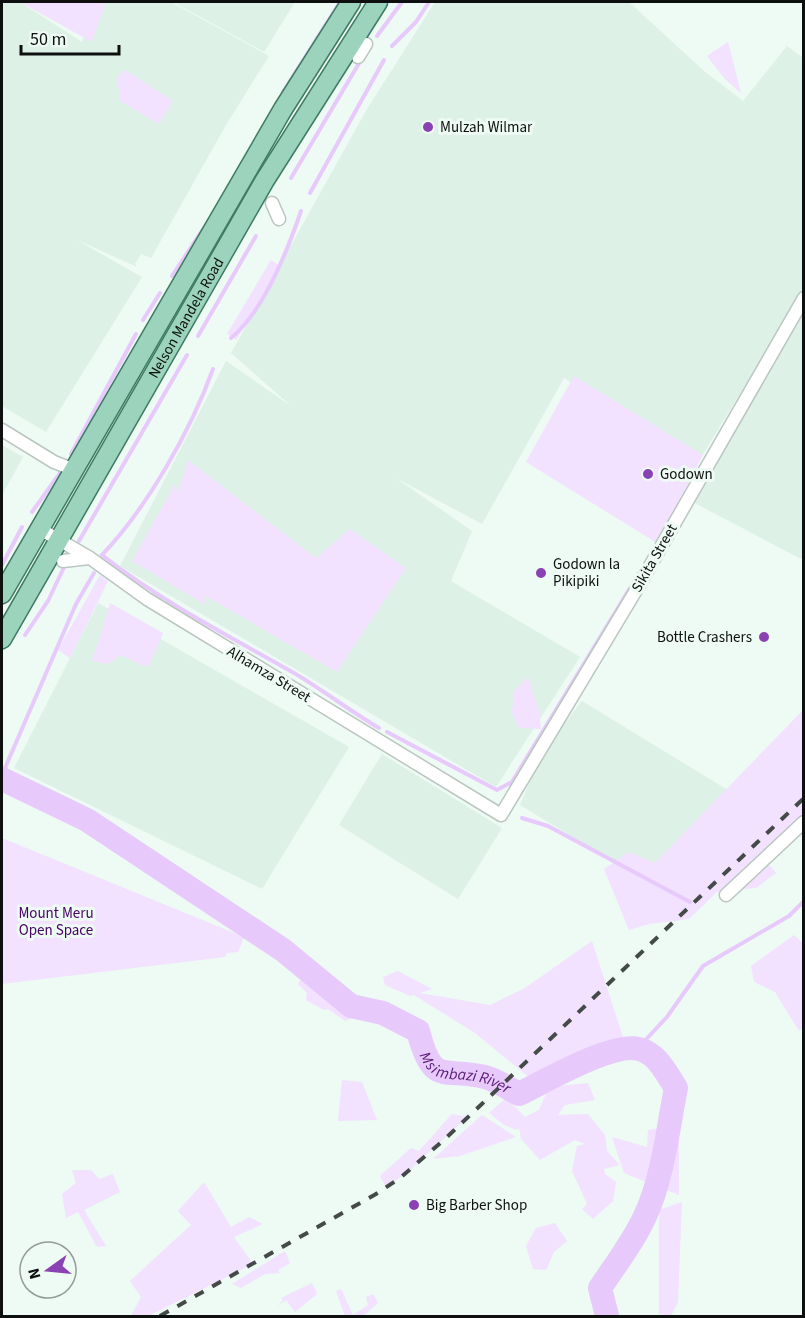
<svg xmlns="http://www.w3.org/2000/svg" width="805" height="1318" font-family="'Source Sans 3',sans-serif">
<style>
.built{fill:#ddf1e7}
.green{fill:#f2e1ff}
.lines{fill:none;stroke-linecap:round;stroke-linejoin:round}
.stream{stroke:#e7cafb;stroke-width:4}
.river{stroke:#e7cafb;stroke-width:24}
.street-casing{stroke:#bbc6c0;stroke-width:15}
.primary-casing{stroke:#3e7b63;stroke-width:21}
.street{stroke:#fff;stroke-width:12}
.primary{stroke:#9bd3bc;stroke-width:18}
.rail{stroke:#444a47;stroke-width:4;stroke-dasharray:10 10;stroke-linecap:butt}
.poi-dot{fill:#8a41b3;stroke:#eefaf4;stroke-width:2}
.labels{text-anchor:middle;stroke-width:6;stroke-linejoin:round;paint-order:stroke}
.poi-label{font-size:15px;fill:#0d100f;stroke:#eefaf4;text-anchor:start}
.street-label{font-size:15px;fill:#0d100f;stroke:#eefaf4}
.park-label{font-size:15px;fill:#460064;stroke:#eefaf4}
.water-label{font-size:16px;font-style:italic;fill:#591a78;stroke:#eefaf4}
</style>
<rect width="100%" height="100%" fill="#eefaf4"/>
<!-- built -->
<g class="built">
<path d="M2,2H20L82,42L99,2H171L269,56L226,125L151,258L141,254L135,264L137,267L75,239L142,277L46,432L2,406Z"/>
<path d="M173,2H295L264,52Z"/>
<path d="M435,2H629L704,71L743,101L787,46L803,58V294L765,359L762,358L700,459L564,378L482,524L396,478L472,531L451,581L580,657L496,787L120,566L226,361L291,406L231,353L367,109Z"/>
<path d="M803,305V560L691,501L752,398L756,400L752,397Z"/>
<path d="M2,445L23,457L2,495Z"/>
<path d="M98,603L349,747L262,889L14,768Z"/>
<path d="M582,701L731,792L643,880L520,805L543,750Z"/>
<path d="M382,754L502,828L458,899L339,825Z"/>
</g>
<!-- green -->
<g class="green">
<path d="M20,2H106L92,42Z"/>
<path d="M728,42L741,93L725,79L707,56Z"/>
<path d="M125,70L173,101L159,124L120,101L117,77Z"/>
<path d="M271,260L280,266L236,340L227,334Z"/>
<path d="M574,376L703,455L657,543L526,462Z"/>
<path d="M188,460L316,558L350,529L406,568L337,672L204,595L206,605L132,561L175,484L178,492Z"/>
<path d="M100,575L108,581L70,658L58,650Z"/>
<path d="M110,603L163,633L149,666L141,665L121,655L108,664L92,661Z"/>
<path d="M528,677L539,711L541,729L519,728L512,713L514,691Z"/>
<path d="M803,710V824L767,862L776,873L756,888L717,892L689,919L649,924L629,930L604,869L629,852L655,863Z"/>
<path d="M2,838L244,937L238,952L227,953L225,957L2,984Z"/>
<path d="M794,935L803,943V1027L799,1031L775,992L754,982L751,966Z"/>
<path d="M592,941L628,1053L530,1078L475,1033L414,995L410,996L385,985L383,977L398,971L432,989L420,993L490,1005L525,988Z"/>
<path d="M302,976L355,1017L345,1021L328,1009L324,1010L306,1000L307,993L298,984Z"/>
<path d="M342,1080L362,1082L377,1120L338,1121Z"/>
<path d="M588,1083L595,1100L565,1105L558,1115L588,1114L605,1135L607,1151L620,1165L604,1169L605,1174L616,1182L613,1201L593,1219L582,1209L587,1204L572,1171L577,1146L585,1144L575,1140L540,1160L521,1139L519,1128L517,1130L504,1125L489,1113L506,1098L525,1117L539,1110L549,1087Z"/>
<path d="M452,1114L467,1117L409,1171L386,1187L380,1176L411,1148L419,1151Z"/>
<path d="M482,1115L516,1137L460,1156L433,1159Z"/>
<path d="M679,1125V1195L624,1173L612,1137L647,1147L648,1130Z"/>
<path d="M72,1170H91L99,1179L113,1174L120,1192L84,1210L106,1246L97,1247L78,1212L66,1218L62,1194L76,1183Z"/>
<path d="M204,1182L231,1227L249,1217L263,1224L234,1237L253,1264L148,1316H131L141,1297L130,1281L191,1225L178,1211Z"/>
<path d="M682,1202L678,1302L671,1316L659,1314V1210Z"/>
<path d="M555,1223L567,1241L554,1252L546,1270L533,1269L526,1246L536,1228Z"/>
<path d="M285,1251L290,1263L278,1270L280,1273L265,1274L241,1288L232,1284Z"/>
<path d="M312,1283L317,1294L295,1312L286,1300L277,1306L283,1300L281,1298Z"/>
<path d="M341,1289L353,1315L368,1305L366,1297L373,1294L378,1303L363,1316H345L336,1291Z"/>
</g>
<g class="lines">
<!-- stream -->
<g class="stream">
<path d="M377,36L402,2"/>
<path d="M392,46L416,22L429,2"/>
<path d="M283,92L340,2"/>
<path d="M291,178L361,60"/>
<path d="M310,193L384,60"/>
<path d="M172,276L209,220"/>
<path d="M143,320L160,293"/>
<path d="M198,336L256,236"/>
<path d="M231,338C264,311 287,252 301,211"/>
<path d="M213,369C191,430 147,508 102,555C162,602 229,636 294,673C323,690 350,711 379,728"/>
<path d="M71,454L136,334"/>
<path d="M32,512L60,473"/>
<path d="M79,541L187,355"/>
<path d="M2,565L22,527"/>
<path d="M25,635L48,601L66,563"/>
<path d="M387,732L497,790L512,782L641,570"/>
<path d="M2,775L76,604L94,573"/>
<path d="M522,818L548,826L690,902"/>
<path d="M638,1048L667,1017L703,966L789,916L804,901"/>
</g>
<!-- river -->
<path class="river" id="s1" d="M2,779L87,820L283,950L351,1006L383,1013L418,1031C433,1087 442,1067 485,1077C497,1080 509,1089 519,1094C544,1082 612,1042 639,1049C658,1054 666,1073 676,1088C668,1128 663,1177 646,1214C634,1241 616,1264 600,1288L607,1316"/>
<defs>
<g id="street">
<path d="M358,57L366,44"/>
<path d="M272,203L279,219"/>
<path d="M2,430L54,462L75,470"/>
<path d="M40,529L90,558L147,599L501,815L635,592L804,298"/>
<path d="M63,561L89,558"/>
<path d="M726,895L804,822"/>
</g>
<g id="primary">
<path d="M2,594L283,109L351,2"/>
<path id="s2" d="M2,639L265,180L378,2"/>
</g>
</defs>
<!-- street casing -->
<use href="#street" class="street-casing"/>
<!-- primary casing -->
<use href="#primary" class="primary-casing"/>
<!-- street -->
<use href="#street" class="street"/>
<!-- primary -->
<use href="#primary" class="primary"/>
<!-- rail -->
<path class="rail" d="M160,1316L376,1194L400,1178L446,1138L804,798"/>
</g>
<!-- markers -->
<g class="poi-dot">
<circle cx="428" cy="127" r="6"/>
<circle cx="648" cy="474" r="6"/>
<circle cx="541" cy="573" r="6"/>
<circle cx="764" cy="637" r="6"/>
<circle cx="414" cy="1205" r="6"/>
</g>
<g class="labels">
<!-- poi labels -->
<g class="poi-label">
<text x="440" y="132">Mulzah Wilmar</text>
<text x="660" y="479">Godown</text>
<text x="553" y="569">Godown la<tspan x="553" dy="17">Pikipiki</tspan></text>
<text x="752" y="642" text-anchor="end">Bottle Crashers</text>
<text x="426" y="1210">Big Barber Shop</text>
</g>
<!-- street labels -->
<g class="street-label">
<text dy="5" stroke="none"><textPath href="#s2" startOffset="370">Nelson Mandela Road</textPath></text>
<text transform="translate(654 558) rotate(-60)" y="5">Sikita Street</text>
<text transform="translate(269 674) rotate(31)" y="5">Alhamza Street</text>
</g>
<!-- park labels -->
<g class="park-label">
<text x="56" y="918">Mount Meru<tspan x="56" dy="17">Open Space</tspan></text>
</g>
<!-- water labels -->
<g class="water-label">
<text dy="6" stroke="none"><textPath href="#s1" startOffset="561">Msimbazi River</textPath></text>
</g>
</g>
<!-- border -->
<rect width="805" height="1318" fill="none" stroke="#0d100f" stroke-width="6"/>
<!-- north arrow -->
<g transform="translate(48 1270) rotate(255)"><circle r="28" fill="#eefaf4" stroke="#949c98" stroke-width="1.5"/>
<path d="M0-4.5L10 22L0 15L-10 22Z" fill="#8a41b3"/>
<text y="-9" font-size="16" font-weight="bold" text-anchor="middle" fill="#0d100f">N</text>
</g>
<!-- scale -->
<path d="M21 45v9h98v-9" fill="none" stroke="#0d100f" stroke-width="3"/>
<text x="30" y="45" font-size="18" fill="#0d100f" stroke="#eefaf4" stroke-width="4.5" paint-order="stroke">50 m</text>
</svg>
